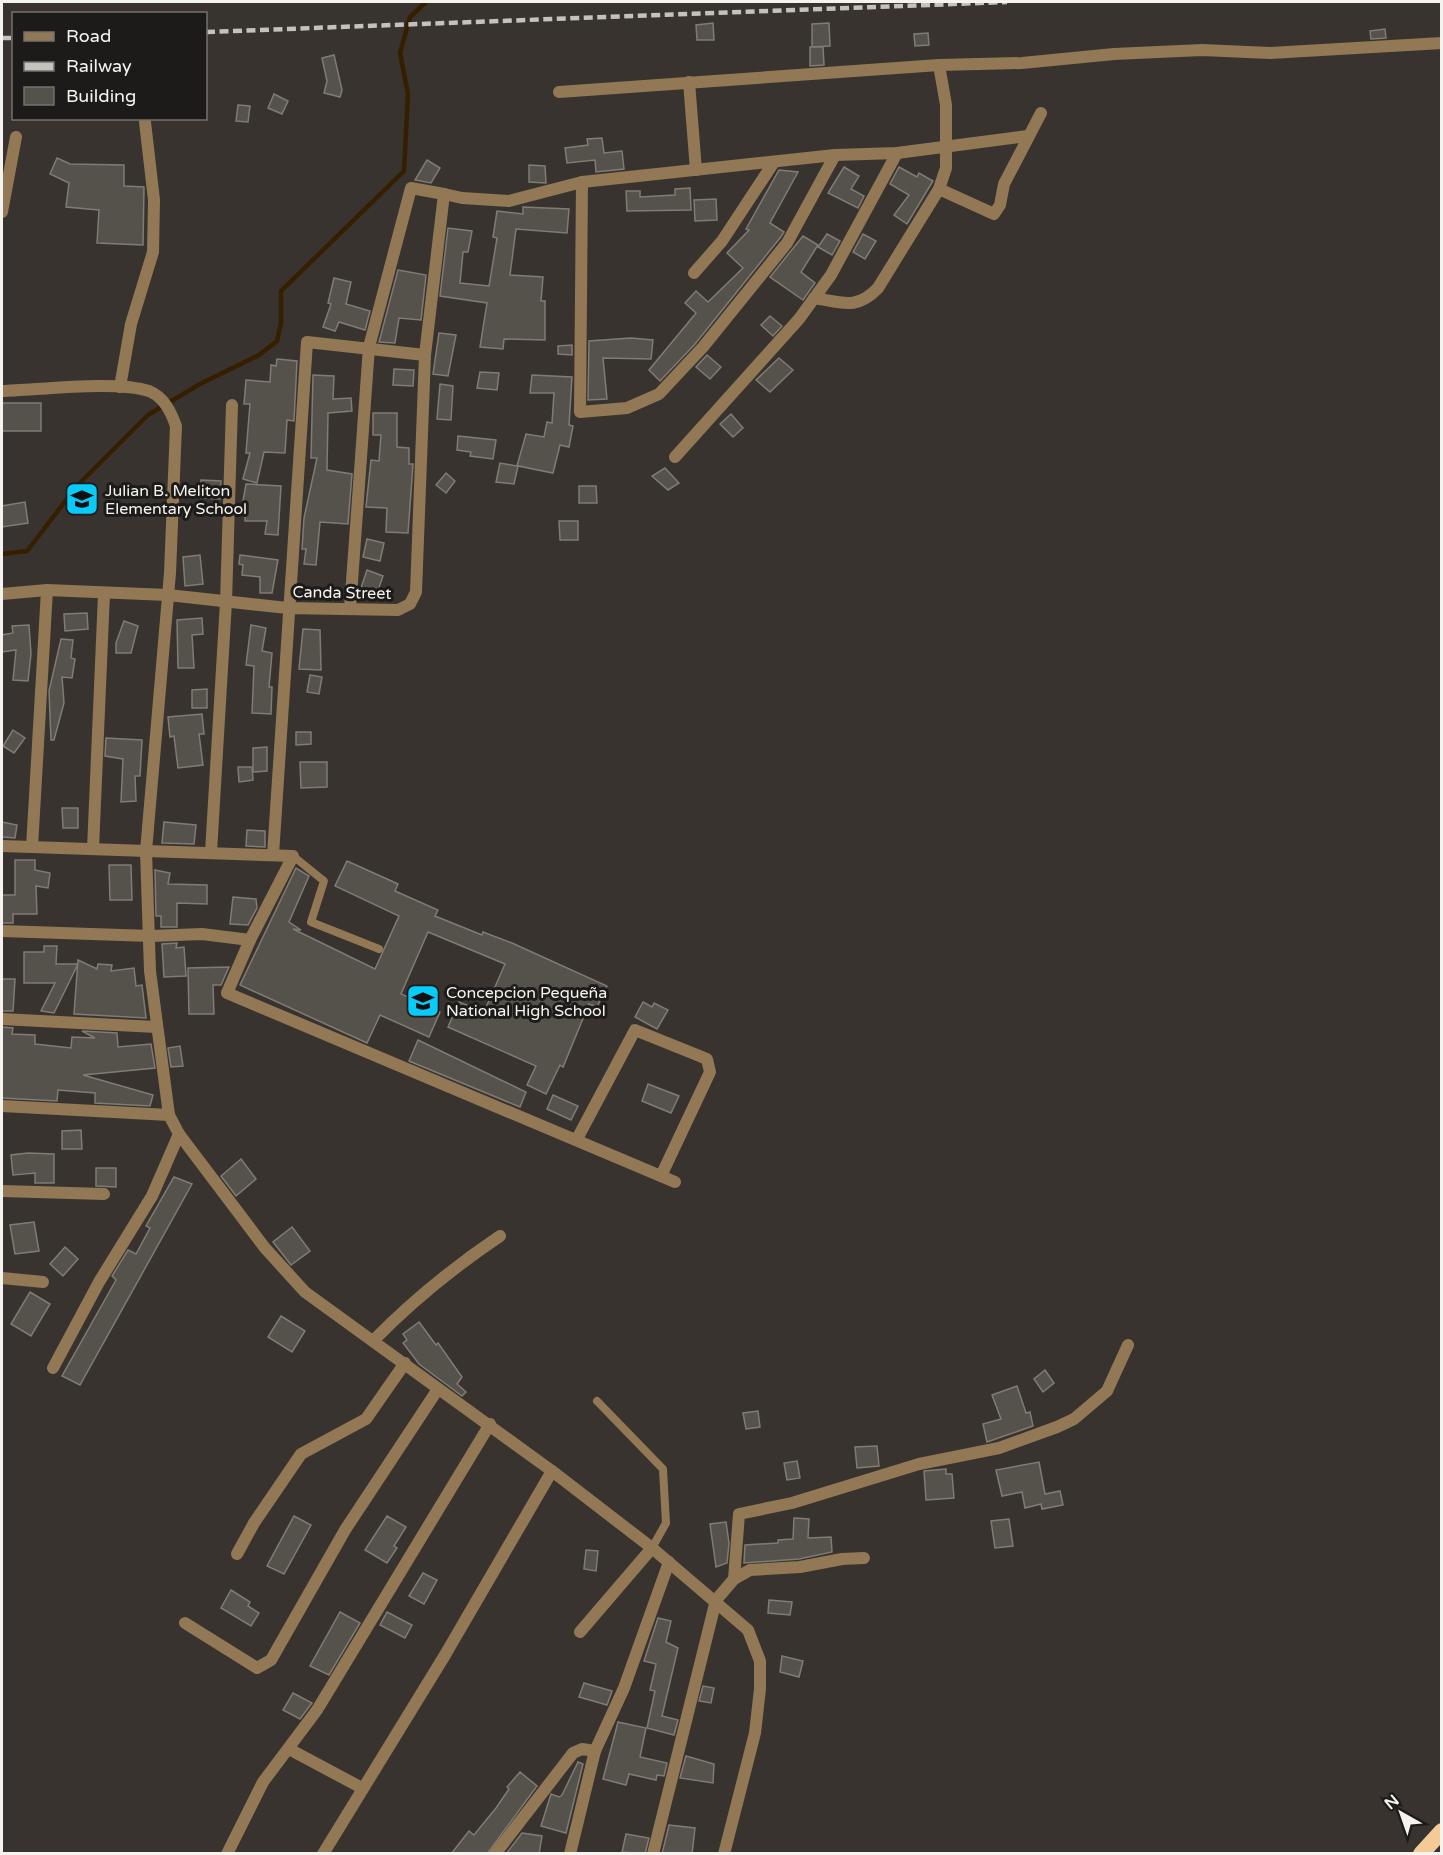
<svg xmlns="http://www.w3.org/2000/svg" width="1443" height="1855" font-family="'Varela Round',sans-serif">
<style>
.lines{fill:none;stroke-linecap:round;stroke-linejoin:round}
.stream{stroke:#351f00;stroke-width:4.5}
.building{fill:#55514b;stroke:#807b75;stroke-width:1.5}
.service{stroke:#937855;stroke-width:8}
.minor{stroke:#937855;stroke-width:12}
.tertiary{stroke:#937855;stroke-width:12}
.trunk{stroke:#f4cb96;stroke-width:16}
.rail{stroke:#c4c2bd;stroke-width:4.5;stroke-dasharray:9 4.5;stroke-linecap:butt}
.labels{text-anchor:middle;stroke-width:6;stroke-linejoin:round;paint-order:stroke}
.poi-label{font-size:16px;fill:#f5f3ef;stroke:#1d1b19;text-anchor:start}
.street-label{font-size:16px;fill:#f5f3ef;stroke:#1d1b19}
</style>
<rect width="100%" height="100%" fill="#38332e"/>
<g class="lines">
<!-- stream -->
<path class="stream" d="M2,554L27,551L77,486L148,415L200,384L259,355L277,341L281,323V291L404,171L408,94L400,53L410,17L426,2"/>
</g>
<!-- building -->
<g class="building">
<path d="M713,23L714,40H697L696,25Z"/>
<path d="M829,23L830,46L812,47V24Z"/>
<path d="M1385,29L1386,38L1371,39L1370,31Z"/>
<path d="M928,33L929,45L915,46L914,34Z"/>
<path d="M810,47H823L824,65L810,66Z"/>
<path d="M334,55L342,90L340,97L324,93L327,81L322,58Z"/>
<path d="M274,94L288,101L282,114L268,108Z"/>
<path d="M238,105L250,106L248,122L236,121Z"/>
<path d="M602,138L604,153L622,151L624,169L596,172L595,160L567,163L565,148L588,145L587,139Z"/>
<path d="M57,158L70,164L124,165V186L144,187L143,245L97,243L99,210L66,207L69,183L50,174Z"/>
<path d="M427,160L440,168L431,183L415,180Z"/>
<path d="M529,165L545,166L546,183L529,182Z"/>
<path d="M844,167L859,176L851,189L864,196L858,208L828,193Z"/>
<path d="M899,167L917,177L919,173L933,181L907,224L894,215L909,195L890,184Z"/>
<path d="M779,170L798,172L770,223L784,232L780,238L695,344L660,381L649,370L696,313L685,303L696,291L708,302L743,268L727,253L749,230L746,229Z"/>
<path d="M690,188L691,210L627,211L626,191H640V197L675,195V189Z"/>
<path d="M716,199L717,220L695,221L694,200Z"/>
<path d="M523,207L569,209L567,233L516,229L510,275L543,277L541,301H545V340L504,339L503,349L480,347L487,303L440,296L448,228L472,231L468,252H463L460,283L489,286L497,238L493,237L497,211L523,214Z"/>
<path d="M827,234L840,241L832,255L818,247Z"/>
<path d="M863,234L876,241L865,259L853,252Z"/>
<path d="M803,236L818,245L801,272L815,283L803,300L770,277Z"/>
<path d="M398,270L426,275L421,320L399,318L395,343L379,342Z"/>
<path d="M334,278L351,282L346,304L370,311L365,330L339,322L335,331L323,327L331,304L328,303Z"/>
<path d="M770,316L782,326L773,336L761,325Z"/>
<path d="M439,333L456,335L448,376L433,374Z"/>
<path d="M631,338L653,340L651,359L603,358L607,399L588,400L589,341Z"/>
<path d="M572,345V355L558,354V346Z"/>
<path d="M707,355L721,367L710,379L696,367Z"/>
<path d="M779,358L793,370L770,392L756,380Z"/>
<path d="M277,359L297,361L294,421L287,420L285,453L264,452L257,483L243,479L250,453H246L250,404H244L246,380L270,382L271,365L276,366Z"/>
<path d="M394,369L414,370L413,386L393,385Z"/>
<path d="M480,372L499,373L497,390L477,388Z"/>
<path d="M313,375L334,376L333,399L351,398L352,411L328,413L327,470L352,474L348,524L320,522L316,565L304,564L306,549H302L304,518L317,458H311Z"/>
<path d="M532,375L572,377L569,425L573,426L569,447L560,445L553,473L518,466L514,484L496,482L500,463L517,466L526,434L544,437L547,422L552,423L554,393H530Z"/>
<path d="M440,384L453,386L451,420L437,419Z"/>
<rect x="2" y="403" width="39" height="28"/>
<path d="M373,413H397V447L409,448V464H413L408,533L386,532L387,508L366,507L371,460L379,461L381,435H373Z"/>
<path d="M731,414L743,428L733,437L720,424Z"/>
<path d="M458,436L496,440L493,459L470,456L471,452L457,450Z"/>
<path d="M665,468L679,483L668,490L652,476Z"/>
<path d="M446,473L455,481L446,493L436,485Z"/>
<path d="M201,480L221,481L220,499L200,498Z"/>
<path d="M246,484L281,486L278,535L265,534L267,521H245V501H243Z"/>
<path d="M579,486H596L597,503H579Z"/>
<path d="M25,502L28,523L2,527V506Z"/>
<path d="M559,521H578V540H560Z"/>
<path d="M367,539L384,543L380,561L363,557Z"/>
<path d="M200,555L203,584L185,586L183,557Z"/>
<path d="M240,555L278,560L272,593H260V577L242,575L243,565L239,564Z"/>
<path d="M367,570L383,576L376,596L360,591Z"/>
<path d="M87,613L88,629L65,631L64,614Z"/>
<path d="M202,618L203,634L192,635L194,668H178L177,620Z"/>
<path d="M124,621L138,626L131,653H116V643Z"/>
<path d="M29,625L31,654L28,681L13,680L16,650L2,652V635L13,633L12,626Z"/>
<path d="M251,625L266,628L262,651L272,653L269,687H272L271,714L252,713L254,666L246,665Z"/>
<path d="M303,629L320,630L321,670L299,669Z"/>
<path d="M61,639L73,640L71,658L75,659L72,678L62,677L64,703L54,740H51L49,691Z"/>
<path d="M310,675L322,677L319,694L307,692Z"/>
<path d="M207,689V708H192V690Z"/>
<path d="M202,714L204,734H199L203,765L178,768L174,736L170,737L168,717Z"/>
<path d="M13,730L25,738L14,753L3,746Z"/>
<path d="M296,732H311V744L296,745Z"/>
<path d="M106,738L142,740L140,776H135L136,801L121,802L123,759L105,756Z"/>
<path d="M267,747V771L253,772V748Z"/>
<path d="M300,762H327V787L301,788Z"/>
<path d="M238,767H252L253,780L239,782Z"/>
<path d="M62,808H78V828H63Z"/>
<path d="M2,822L17,825L15,838L2,837Z"/>
<path d="M164,822L196,825L194,844L162,843Z"/>
<path d="M247,830L265,831V847L246,846Z"/>
<path d="M15,860H35V870L50,873L48,888L36,886L37,914H13V923H2V895H15Z"/>
<path d="M347,861L398,884L395,891L438,910L435,916L482,935L483,932L512,943L607,986L597,1007L589,1004L563,1067L560,1065L546,1094L527,1085L536,1066L448,1027L459,1002L484,1012L505,964L428,932L401,994L440,1012L429,1037L380,1015L367,1043L240,985L296,868L309,876L289,922L301,930L293,929L375,969L399,916L335,886Z"/>
<path d="M109,865H131L132,900H110Z"/>
<path d="M155,870L170,873L168,884L207,885V904L177,903V927H161V916H156Z"/>
<path d="M233,897L256,899L257,908L248,925L230,924Z"/>
<path d="M177,943L176,948L184,947L186,976L164,977L162,944Z"/>
<path d="M44,946H57L56,964H78L54,1013L41,1011L55,983H24V952H44Z"/>
<path d="M78,960L97,969L98,964L112,965L111,971L134,968L136,986L142,985L146,1018L74,1014Z"/>
<path d="M229,967L221,985H213L214,1014H189L188,968Z"/>
<path d="M2,979H15L13,1011H2Z"/>
<path d="M643,1002L652,1007L654,1003L668,1010L657,1029L635,1017Z"/>
<path d="M2,1027L13,1028L12,1034L35,1035V1044L71,1048L72,1037L95,1038L82,1031L117,1033L118,1047L151,1044L155,1068L83,1075L153,1095L150,1106L95,1103V1093L58,1090L57,1101L2,1098Z"/>
<path d="M418,1040L526,1092L520,1107L409,1061Z"/>
<path d="M180,1046L183,1066L171,1067L168,1048Z"/>
<path d="M648,1084L679,1096L671,1113L642,1101Z"/>
<path d="M553,1095L578,1106L571,1120L547,1109Z"/>
<path d="M81,1130L82,1149H62V1131Z"/>
<path d="M28,1153L54,1154V1183H35V1173L13,1175L11,1155Z"/>
<path d="M241,1159L256,1179L236,1196L221,1176Z"/>
<path d="M96,1168H116V1187L96,1186Z"/>
<path d="M174,1177L192,1184L80,1385L62,1376L116,1280L112,1276L128,1250L136,1254L150,1228L146,1226Z"/>
<path d="M34,1222L39,1251L15,1254L10,1225Z"/>
<path d="M292,1227L310,1251L291,1265L273,1242Z"/>
<path d="M65,1247L78,1259L63,1276L50,1264Z"/>
<path d="M30,1292L50,1304L31,1336L11,1324Z"/>
<path d="M281,1316L305,1331L292,1352L268,1337Z"/>
<path d="M419,1322L436,1345L438,1343L462,1377L457,1384L466,1392L462,1396L419,1364L403,1343L407,1340L403,1334Z"/>
<path d="M1045,1370L1054,1383L1043,1392L1034,1379Z"/>
<path d="M1017,1386L1026,1413L1030,1412L1033,1426L987,1442L983,1424L1001,1419L992,1395Z"/>
<path d="M758,1411L760,1427L746,1429L743,1413Z"/>
<path d="M877,1446L879,1466L857,1468L855,1447Z"/>
<path d="M797,1461L800,1478L787,1480L784,1463Z"/>
<path d="M1039,1462L1045,1494L1060,1491L1063,1505L1042,1509L1041,1504L1025,1508L1022,1492L1002,1496L996,1470Z"/>
<path d="M946,1469V1474H952L954,1498L926,1500L924,1471Z"/>
<path d="M294,1516L311,1525L284,1574L267,1566Z"/>
<path d="M387,1516L406,1527L394,1546L397,1548L387,1563L365,1550Z"/>
<path d="M794,1518L809,1519L808,1538L831,1537L832,1552L799,1559L744,1563L745,1545L778,1543V1540L793,1539Z"/>
<path d="M1009,1519L1013,1546L995,1548L991,1521Z"/>
<path d="M726,1522L729,1543L727,1563L716,1567L710,1524Z"/>
<path d="M586,1550L598,1551L596,1571L584,1569Z"/>
<path d="M423,1573L437,1580L424,1604L409,1596Z"/>
<path d="M231,1590L250,1602L248,1606L259,1613L251,1626L221,1608Z"/>
<path d="M769,1600L792,1602L790,1615L768,1613Z"/>
<path d="M340,1612L360,1623L329,1675L310,1666Z"/>
<path d="M387,1612L412,1625L405,1638L380,1625Z"/>
<path d="M658,1618L671,1621L666,1642L678,1648L662,1716L678,1720L674,1735L647,1728L655,1691L650,1690L656,1664L644,1661Z"/>
<path d="M782,1656L803,1661L799,1677L780,1672Z"/>
<path d="M584,1683L612,1691L607,1705L579,1697Z"/>
<path d="M703,1686L714,1688L711,1703L699,1701Z"/>
<path d="M293,1693L312,1703L300,1719L283,1710Z"/>
<path d="M618,1722L646,1728L640,1757L667,1763L664,1776L657,1775L656,1780L629,1774L626,1785L603,1779Z"/>
<path d="M686,1756L714,1764L713,1783L680,1778Z"/>
<path d="M578,1762L583,1764L566,1833L541,1826L551,1794L559,1797L562,1795Z"/>
<path d="M520,1772L537,1786L487,1854H451L469,1831L474,1835L496,1808L509,1789L507,1787Z"/>
<path d="M669,1825L695,1828L692,1854H662Z"/>
<path d="M522,1833L542,1836L539,1854H506Z"/>
<path d="M626,1834L649,1838L645,1854L622,1852Z"/>
</g>
<g class="lines">
<!-- service -->
<g class="service">
<path d="M293,856L324,881L311,922L379,949"/>
<path d="M597,1401L663,1469L666,1523L652,1548"/>
</g>
<!-- minor -->
<g class="minor">
<path d="M689,82L696,170"/>
<path d="M559,92L939,65L1022,63L1114,54L1202,50L1270,53L1442,43"/>
<path d="M582,182L580,412L627,408L659,394L703,347L787,243L835,155"/>
<path d="M939,189L994,214L1000,205L1004,184L1041,113"/>
<path d="M2,212L16,137"/>
<path d="M694,273L722,241L774,162"/>
<path d="M814,298C841,302 856,311 878,288L939,189L946,168V105L939,65"/>
<path d="M425,355L444,194L462,198L509,201L582,182L835,155L897,153L1027,136"/>
<path d="M120,387L131,324L153,252L154,200L145,122"/>
<path d="M675,457L799,319L831,275L897,153"/>
<path d="M2,594L47,590L168,595L287,608L398,610L410,604L416,592L425,355L307,342L273,855"/>
<path d="M350,609L369,347L411,188L444,194"/>
<path d="M2,846L293,856L250,940L227,993L675,1182"/>
<path d="M32,847L47,590"/>
<path d="M93,849L104,594"/>
<path d="M211,852L226,602L232,405"/>
<path d="M2,931L151,936L202,934L250,940"/>
<path d="M2,1019L156,1027"/>
<path d="M2,1106L169,1115L179,1134L152,1196L99,1282L53,1368"/>
<path d="M577,1139L635,1030L707,1059L710,1072L661,1176"/>
<path d="M2,1191L104,1194"/>
<path d="M2,1278L43,1282"/>
<path d="M373,1341C412,1301 454,1267 500,1236"/>
<path d="M237,1554L254,1523L301,1454L366,1419L405,1363"/>
<path d="M734,1579L739,1514L792,1503L919,1464L999,1448L1057,1427L1074,1419L1107,1391L1128,1345"/>
<path d="M185,1623L257,1668L271,1660L345,1530L438,1389"/>
<path d="M580,1632L652,1548"/>
<path d="M289,1749L362,1788"/>
<path d="M227,1854L263,1782L317,1710L490,1424"/>
<path d="M323,1854L445,1655L552,1471"/>
<path d="M495,1854L573,1753L582,1749L595,1751"/>
<path d="M570,1854L595,1751L624,1688L669,1562"/>
<path d="M653,1854L716,1600L734,1579L750,1570L800,1567L842,1559L864,1558"/>
</g>
<!-- tertiary -->
<g class="tertiary">
<path d="M2,391C38,390 117,380 149,391C164,397 171,412 176,426L170,573L146,851L150,971L169,1115"/>
<path d="M179,1134L265,1248L305,1292L552,1471L652,1548L748,1630L760,1661V1689L755,1733L724,1854"/>
</g>
<!-- trunk -->
<path class="trunk" d="M1421,1854L1442,1831"/>
<!-- rail -->
<g class="rail">
<path d="M206,32L1007,2"/>
<path d="M2,38H14"/>
</g>
</g>
<!-- icons -->
<defs>
<symbol id="school-square" viewBox="-11 -11 22 22"><rect x="-9" y="-9" width="18" height="18" rx="4" fill="#09cbfa" stroke="#1d1b19"/><path d="M0-5L7-2L0 1L-7-2ZM-4 1L0 2.5L4 1V4Q0 6-4 4Z" fill="#111"/></symbol>
</defs>
<g fill-rule="evenodd">
<use href="#school-square" x="63" y="480" width="38" height="38"/>
<use href="#school-square" x="404" y="982" width="38" height="38"/>
</g>
<g class="labels">
<!-- poi labels -->
<g class="poi-label">
<text x="105" y="496">Julian B. Meliton<tspan x="105" dy="18">Elementary School</tspan></text>
<text x="446" y="998">Concepcion Pequeña<tspan x="446" dy="18">National High School</tspan></text>
</g>
<!-- street labels -->
<g class="street-label">
<text transform="translate(342 592) rotate(1)" y="6">Canda Street</text>
</g>
</g>
<!-- border -->
<rect width="1443" height="1855" fill="none" stroke="#f5f3ef" stroke-width="6"/>
<!-- legend -->
<rect x="12" y="12" width="195" height="108" fill="#1d1b19" stroke="#73716f" stroke-width="1.5"/>
<rect x="24" y="32" width="30" height="9" fill="#937855" stroke="#73716f" stroke-width="1.5"/>
<text x="66" y="42" font-size="18" fill="#f5f3ef">Road</text>
<rect x="24" y="62" width="30" height="9" fill="#c4c2bd" stroke="#73716f" stroke-width="1.5"/>
<text x="66" y="72" font-size="18" fill="#f5f3ef">Railway</text>
<rect x="24" y="87" width="30" height="18" fill="#55514b" stroke="#73716f" stroke-width="1.5"/>
<text x="66" y="102" font-size="18" fill="#f5f3ef">Building</text>
<!-- north arrow -->
<g transform="translate(1401 1813) rotate(320)" stroke="#1d1b19" stroke-width="4.5" paint-order="stroke">
<path d="M0-4.5L10 22L0 15L-10 22Z" fill="#f5f3ef"/>
<text y="-9" font-size="16" font-weight="bold" text-anchor="middle" fill="#f5f3ef">N</text>
</g>
</svg>
